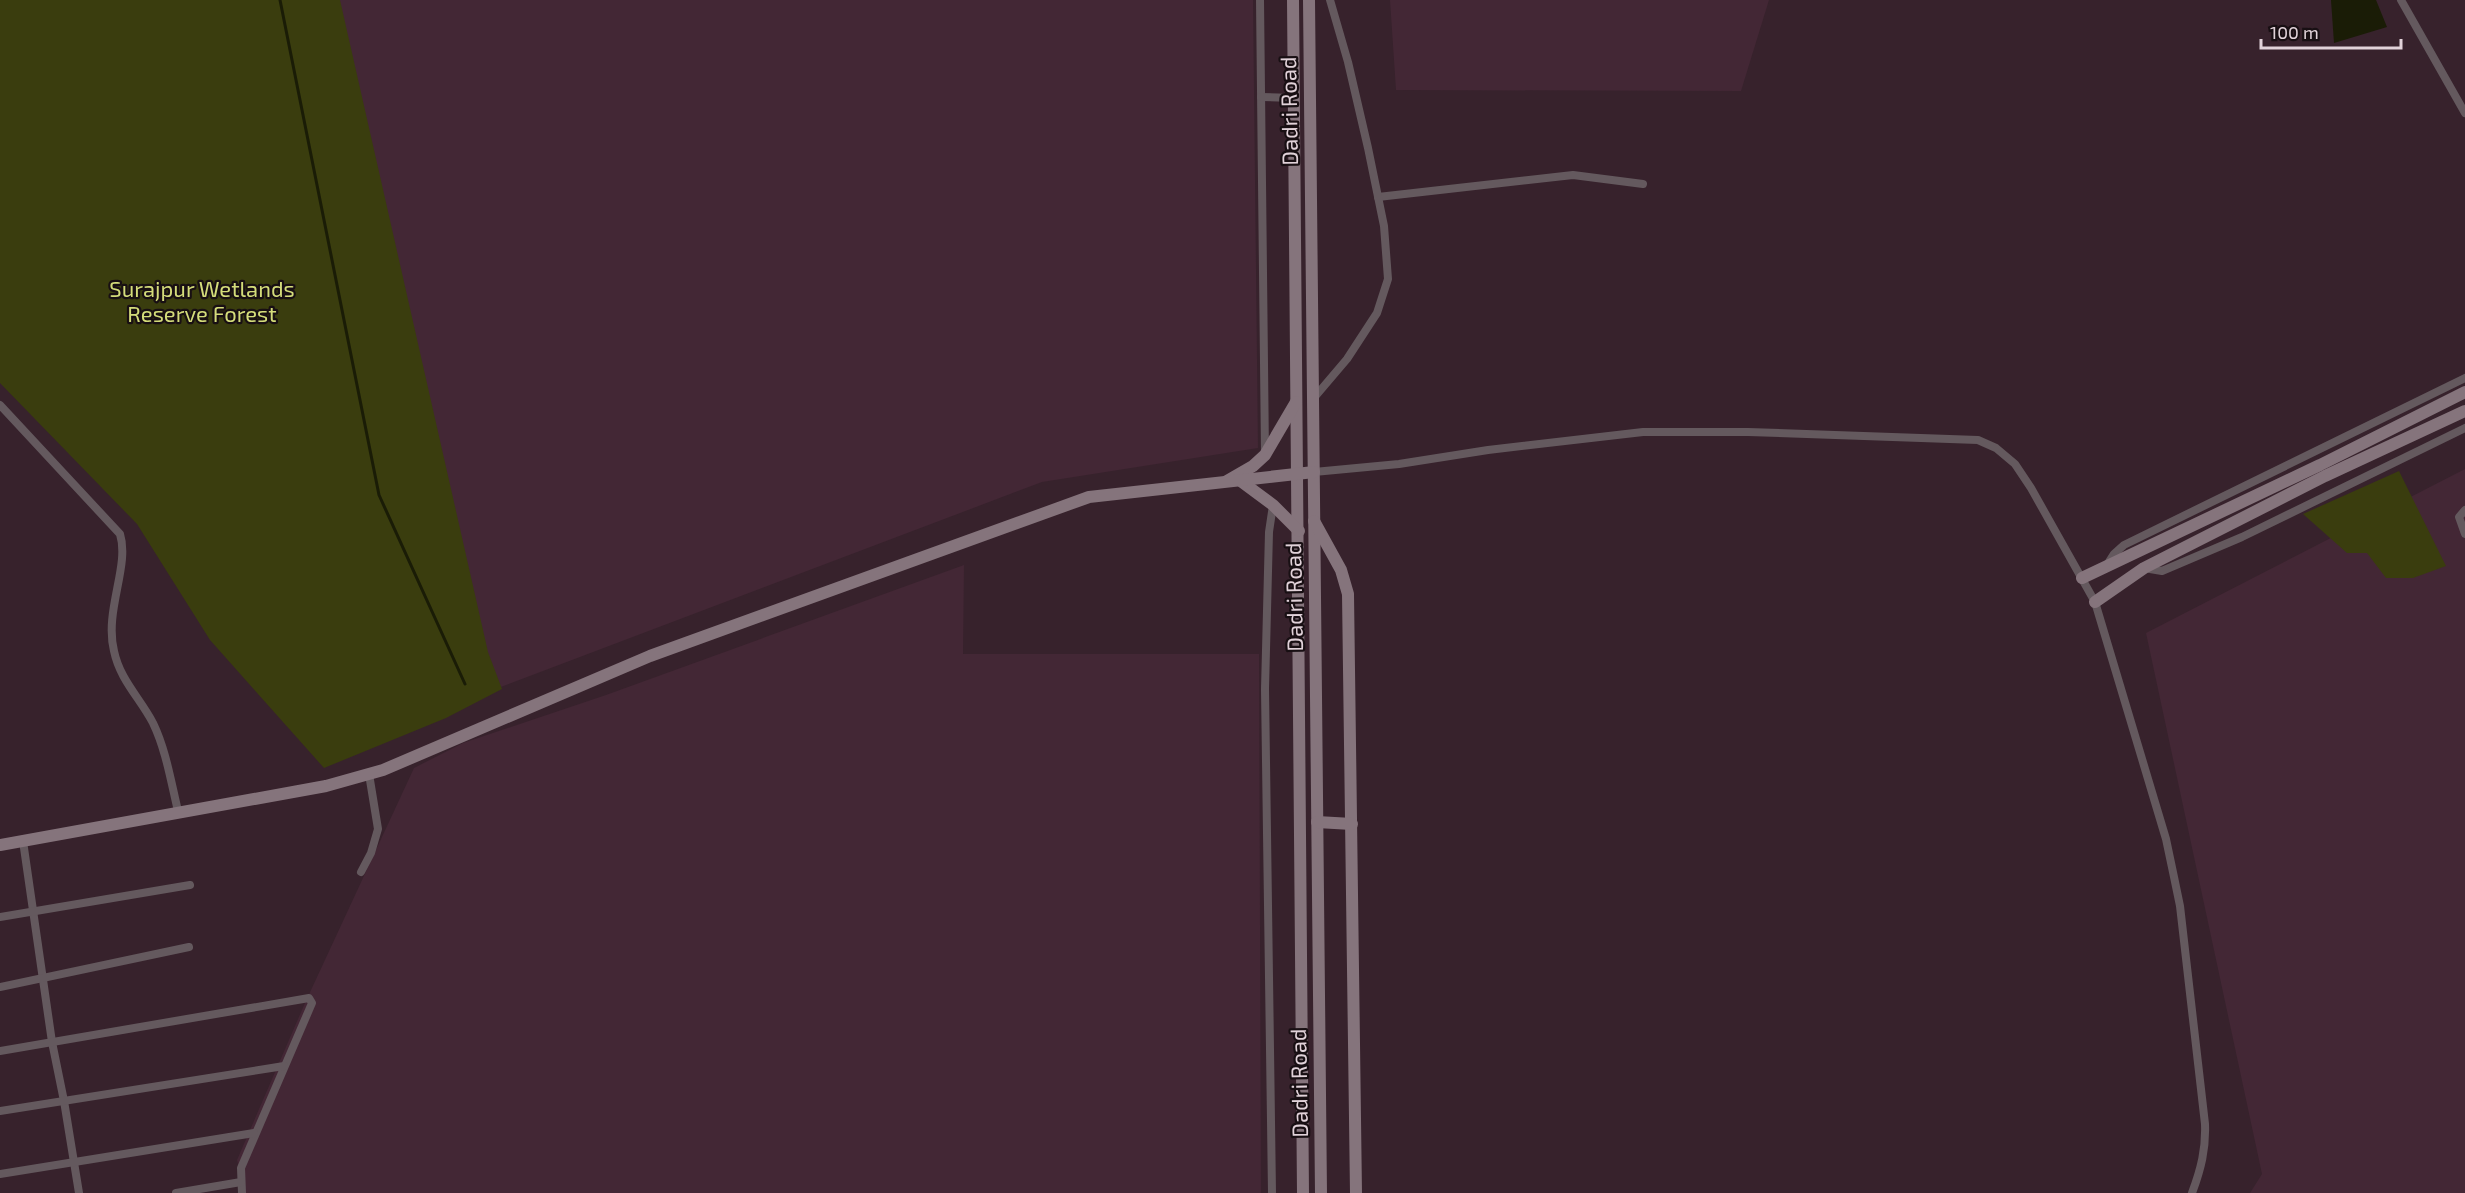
<svg xmlns="http://www.w3.org/2000/svg" width="2465" height="1193" font-family="'Exo 2',sans-serif">
<style>
.built{fill:#432735}
.green{fill:#3a3d0e}
.water{fill:#1a1c06}
.lines{fill:none;stroke-linecap:round;stroke-linejoin:round}
.stream{stroke:#1a1c06;stroke-width:3}
.street{stroke:#64595e;stroke-width:8}
.secondary{stroke:#85747c;stroke-width:12}
.labels{text-anchor:middle;stroke-width:4.5;stroke-linejoin:round;paint-order:stroke}
.street-label{font-size:22px;fill:#e1d2d9;stroke:#180f13}
.park-label{font-size:22px;fill:#d4dc7a;stroke:#180f13}
</style>
<rect width="100%" height="100%" fill="#37222c"/>
<!-- built -->
<g class="built">
<path d="M339,0H1253L1258,448L1042,482L485,693Z"/>
<path d="M1390,0H1769L1741,91L1396,90Z"/>
<path d="M2465,469V1193H2250L2262,1174L2146,633Z"/>
<path d="M964,565L963,654H1259L1261,1193H246L237,1160L305,1003L414,768L463,743L606,695Z"/>
</g>
<!-- green -->
<g class="green">
<path d="M0,0H340L488,652L502,689L446,718L324,768L210,640L137,524L0,383Z"/>
<path d="M2399,471L2446,566L2413,578H2386L2367,553H2347L2303,514Z"/>
</g>
<!-- water -->
<path class="water" d="M2331,0H2376L2387,27L2334,43Z"/>
<g class="lines">
<!-- stream -->
<path class="stream" d="M280,0L379,495L465,684"/>
<!-- street -->
<g class="street">
<path d="M1260,0L1265,454"/>
<path d="M2401,0L2465,113"/>
<path d="M1261,97L1294,98"/>
<path d="M1378,197L1573,175L1643,184"/>
<path d="M1313,399L1347,359L1377,313L1388,279L1384,226L1368,148L1348,62L1330,0"/>
<path d="M0,405L120,534C130,566 104,611 114,651C120,680 140,698 153,723C166,750 171,782 178,811"/>
<path d="M1314,472L1399,464L1488,450L1643,432H1748L1978,440L1996,448L2015,464L2031,488L2095,602L2166,839L2174,877L2180,906L2205,1124C2206,1149 2201,1169 2192,1193"/>
<path d="M2465,510L2459,517L2465,534"/>
<path d="M2107,565L2114,554L2124,545L2465,378"/>
<path d="M2144,568L2162,571L2242,537L2465,428"/>
<path d="M23,841L52,1042L64,1101L79,1193"/>
<path d="M361,872L371,853L378,829L369,774"/>
<path d="M0,917L190,885"/>
<path d="M0,987L189,947"/>
<path d="M0,1051L309,998L312,1003L309,1010L241,1168L242,1193"/>
<path d="M0,1111L284,1066"/>
<path d="M0,1174L254,1133"/>
<path d="M176,1193L241,1182"/>
<path d="M1272,1193L1265,689L1269,532L1273,505"/>
</g>
<!-- secondary -->
<g class="secondary">
<path d="M1293,0L1303,1193"/>
<path d="M1309,0L1321,1193"/>
<path d="M1227,481L1253,466L1265,455L1296,402"/>
<path d="M1242,482L1273,505L1299,531"/>
<path d="M1314,521L1341,570L1348,594L1356,1193"/>
<path d="M2082,578L2320,465L2465,392"/>
<path d="M2095,602L2144,568L2325,476L2465,411"/>
<path d="M1317,822L1352,824"/>
<path d="M0,845L326,786L383,770L650,656L1089,497L1314,472"/>
</g>
</g>
<g class="labels">
<!-- street labels -->
<g class="street-label">
<text transform="translate(1289 111) rotate(-91)" y="8">Dadri Road</text>
<text transform="translate(1294 597) rotate(-91)" y="8">Dadri Road</text>
<text transform="translate(1299 1083) rotate(-91)" y="8">Dadri Road</text>
</g>
<!-- park labels -->
<g class="park-label">
<text x="202" y="297">Surajpur Wetlands<tspan x="202" dy="25">Reserve Forest</tspan></text>
</g>
</g>
<!-- scale -->
<path d="M2261 39v9h140v-9" fill="none" stroke="#e1d2d9" stroke-width="3"/>
<text x="2270" y="39" font-size="18" fill="#e1d2d9" stroke="#180f13" stroke-width="4.5" paint-order="stroke">100 m</text>
</svg>
